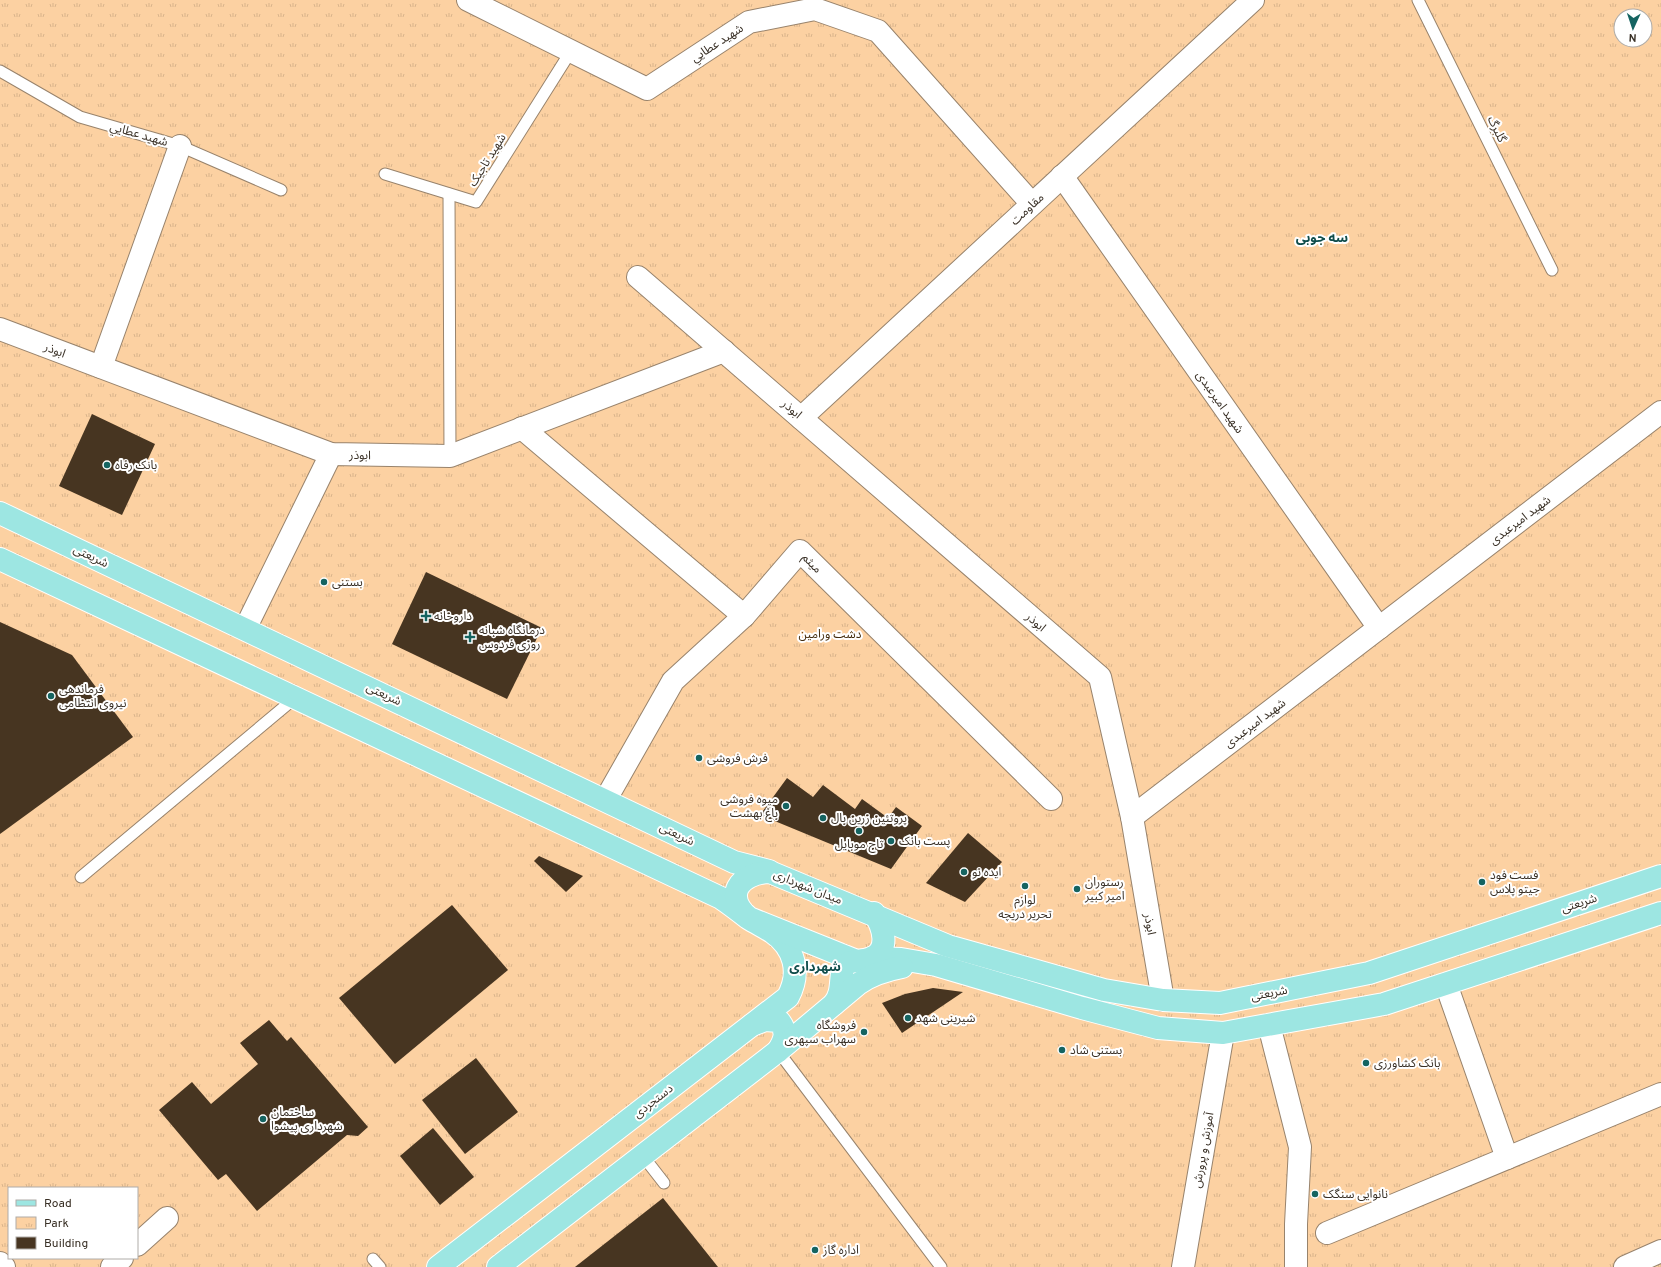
<svg xmlns="http://www.w3.org/2000/svg" width="1661" height="1267" font-family="Overpass,'Noto Sans Arabic',sans-serif">
<style>
.park{fill:url(#park-tufts);fill-rule:evenodd}
.building{fill:#473521}
.lines{fill:none;stroke-linecap:round;stroke-linejoin:round}
.lane-casing{stroke:#98836c;stroke-width:13}
.street-casing{stroke:#98836c;stroke-width:24}
.primary-casing{stroke:#fff;stroke-width:24}
.lane{stroke:#fff;stroke-width:11}
.street{stroke:#fff;stroke-width:22}
.primary{stroke:#9de6e2;stroke-width:22}
.poi-dot{fill:#156461;stroke:#fff;stroke-width:1.5}
.labels{text-anchor:middle;stroke-width:4;stroke-linejoin:round;paint-order:stroke}
.street-label{font-size:12px;fill:#382f25;stroke:#fff}
.poi-label{font-size:12px;fill:#382f25;stroke:#fff;text-anchor:start}
.park-label{font-size:12px;fill:#442c0d;stroke:#fff}
.neighbourhood-label{font-size:13px;font-weight:bold;fill:#0f4d4b;stroke:#fff}
</style>
<defs>
<pattern id="park-tufts" width="24" height="20" patternUnits="userSpaceOnUse"><rect width="24" height="20" fill="#fcd1a2"/><path d="M3 7l-1-3M5 7V3M7 7l1-3M15 17l-1-3M17 17v-4M19 17l1-3" fill="none" stroke="#d9b48b"/></pattern>
</defs>
<rect width="100%" height="100%" fill="#fae3ca"/>
<!-- park -->
<path class="park" d="M0,0H1661V1267H0ZM1621,16H1645V40H1621ZM9,1188H137V1258H9Z"/>
<!-- building -->
<g class="building">
<path d="M92,414L155,444L122,515L59,486Z"/>
<path d="M426,572L542,628L507,699L392,644Z"/>
<path d="M0,622L72,655L133,737L0,834Z"/>
<path d="M787,778L813,797L823,785L855,809L862,799L888,818L896,807L922,826L891,869L760,815Z"/>
<path d="M968,833L1002,862L965,902L926,883Z"/>
<path d="M539,856L583,876L566,892L534,861Z"/>
<path d="M452,905L508,970L395,1064L339,998Z"/>
<path d="M933,988L963,992L902,1033L882,1003L905,994Z"/>
<path d="M269,1020L287,1041L291,1037L368,1127L358,1136L347,1135L257,1211L226,1174L218,1180L159,1110L192,1082L211,1104L258,1064L240,1043Z"/>
<path d="M476,1058L518,1112L465,1154L422,1100Z"/>
<path d="M433,1128L474,1177L440,1205L400,1156Z"/>
<path d="M663,1198L718,1267H575Z"/>
</g>
<g class="lines">
<defs>
<g id="lane">
<path d="M1418,0L1552,270"/>
<path d="M0,71L80,117L180,146L281,190"/>
<path d="M385,174L476,202L571,51"/>
<path d="M449,194L450,456"/>
<path d="M81,877L295,698"/>
<path d="M778,1051L941,1267"/>
<path d="M643,1156L664,1183"/>
<path d="M373,1259L380,1267"/>
</g>
<g id="street">
<path d="M468,0L647,89L749,22L815,9L878,31L1032,204"/>
<path d="M1062,176L1379,628"/>
<path d="M638,277L1100,677L1132,817L1163,1000"/>
<path d="M0,329L331,454L450,456L724,351"/>
<path d="M101,367L180,146"/>
<path d="M801,418L1253,0"/>
<path d="M522,428L744,616"/>
<path d="M245,629L331,454"/>
<path d="M606,799L673,681L744,616L800,551L1051,799"/>
<path d="M1132,817L1661,412"/>
<path d="M1446,984L1507,1158"/>
<path d="M1269,1025L1300,1147L1296,1224V1267"/>
<path d="M1327,1233L1661,1094"/>
<path d="M137,1245L167,1218"/>
<path d="M0,1263L4,1267"/>
<path d="M112,1267L122,1258"/>
<path d="M1183,1267L1223,1033"/>
<path d="M1625,1267L1661,1251"/>
</g>
<g id="primary">
<path d="M0,513L734,862L769,871"/>
<path d="M0,559L721,898C730,904 739,911 748,918C756,923 764,927 772,932C795,948 801,973 788,997L438,1267"/>
<path d="M872,958L901,959L936,965L1082,1008L1158,1028L1223,1033L1384,1004L1661,913"/>
<path d="M854,960L749,918C723,896 739,873 770,872L948,946L1104,990L1163,1000L1220,1003L1369,973L1661,876"/>
<path d="M834,1004C844,991 839,979 844,965C853,959 862,962 871,958C891,951 883,926 874,913"/>
<path d="M752,1025L765,1020L779,1021C788,1032 785,1040 778,1051"/>
<path d="M498,1267L778,1051L858,984C872,974 886,970 902,967"/>
</g>
</defs>
<!-- lane casing -->
<use href="#lane" class="lane-casing"/>
<!-- street casing -->
<use href="#street" class="street-casing"/>
<!-- primary casing -->
<use href="#primary" class="primary-casing"/>
<!-- lane -->
<use href="#lane" class="lane"/>
<!-- street -->
<use href="#street" class="street"/>
<!-- primary -->
<use href="#primary" class="primary"/>
</g>
<!-- markers -->
<g class="poi-dot">
<circle cx="107" cy="465" r="4"/>
<circle cx="324" cy="582" r="4"/>
<path d="M424 610h4v4h4v4h-4v4h-4v-4h-4v-4h4z"/>
<path d="M468 631h4v4h4v4h-4v4h-4v-4h-4v-4h4z"/>
<circle cx="51" cy="696" r="4"/>
<circle cx="699" cy="758" r="4"/>
<circle cx="786" cy="806" r="4"/>
<circle cx="823" cy="818" r="4"/>
<circle cx="859" cy="831" r="4"/>
<circle cx="891" cy="841" r="4"/>
<circle cx="964" cy="872" r="4"/>
<circle cx="1482" cy="882" r="4"/>
<circle cx="1025" cy="886" r="4"/>
<circle cx="1077" cy="889" r="4"/>
<circle cx="908" cy="1018" r="4"/>
<circle cx="864" cy="1032" r="4"/>
<circle cx="1062" cy="1050" r="4"/>
<circle cx="1366" cy="1063" r="4"/>
<circle cx="263" cy="1119" r="4"/>
<circle cx="1315" cy="1194" r="4"/>
<circle cx="815" cy="1250" r="4"/>
</g>
<g class="labels">
<!-- street labels -->
<g class="street-label">
<text transform="translate(717 43) rotate(-33)" y="4">شهيد عطايي</text>
<text transform="translate(1497 129) rotate(64)" y="4">گلبرگ</text>
<text transform="translate(139 134) rotate(16)" y="4">شهيد عطايي</text>
<text transform="translate(487 160) rotate(-58)" y="4">شهید تاجیک</text>
<text transform="translate(1027 209) rotate(-43)" y="4">مقاومت</text>
<text transform="translate(55 350) rotate(21)" y="4">ابوذر</text>
<text transform="translate(1220 402) rotate(55)" y="4">شهید امیرعبدی</text>
<text transform="translate(792 409) rotate(41)" y="4">ابوذر</text>
<text transform="translate(360 455) rotate(1)" y="4">ابوذر</text>
<text transform="translate(1520 520) rotate(-37)" y="4">شهید امیرعبدی</text>
<text transform="translate(91 556) rotate(25)" y="4">شریعتی</text>
<text transform="translate(812 563) rotate(45)" y="4">میثم</text>
<text transform="translate(1036 622) rotate(41)" y="4">ابوذر</text>
<text transform="translate(384 694) rotate(25)" y="4">شریعتی</text>
<text transform="translate(1255 723) rotate(-37)" y="4">شهید امیرعبدی</text>
<text transform="translate(677 834) rotate(26)" y="4">شریعتی</text>
<text transform="translate(808 887) rotate(22)" y="4">میدان شهرداری</text>
<text transform="translate(1579 903) rotate(-18)" y="4">شریعتی</text>
<text transform="translate(1150 924) rotate(80)" y="4">ابوذر</text>
<text transform="translate(1269 993) rotate(-11)" y="4">شریعتی</text>
<text transform="translate(653 1101) rotate(-38)" y="4">دستجردی</text>
<text transform="translate(1203 1150) rotate(-80)" y="4">آموزش و پرورش</text>
</g>
<!-- poi labels -->
<g class="poi-label">
<text x="115" y="469">بانک رفاه</text>
<text x="332" y="586">بستنی</text>
<text x="434" y="620">داروخانه</text>
<text x="479" y="634">درمانگاه شبانه<tspan x="479" dy="14">روزی فردوس</tspan></text>
<text x="59" y="693">فرماندهی<tspan x="59" dy="14">نیروی انتظامی</tspan></text>
<text x="707" y="762">فرش فروشی</text>
<text x="778" y="803" text-anchor="end">میوه فروشی<tspan x="778" dy="14">باغ بهشت</tspan></text>
<text x="831" y="822">پروتئین زرین بال</text>
<text x="899" y="845">پست بانک</text>
<text x="859" y="848" text-anchor="middle">تاج موبایل</text>
<text x="972" y="876">ایده نو</text>
<text x="1490" y="879">فست فود<tspan x="1490" dy="14">جیتو پلاس</tspan></text>
<text x="1085" y="886">رستوران<tspan x="1085" dy="14">امیر کبیر</tspan></text>
<text x="1025" y="904" text-anchor="middle">لوازم<tspan x="1025" dy="14">تحریر دریچه</tspan></text>
<text x="916" y="1022">شیرینی شهد</text>
<text x="856" y="1029" text-anchor="end">فروشگاه<tspan x="856" dy="14">سهراب سپهری</tspan></text>
<text x="1070" y="1054">بستنی شاد</text>
<text x="1374" y="1067">بانک کشاورزی</text>
<text x="271" y="1116">ساختمان<tspan x="271" dy="14">شهرداری پیشوا</tspan></text>
<text x="1323" y="1198">نانوایی سنگک</text>
<text x="823" y="1254">اداره گاز</text>
</g>
<!-- park labels -->
<g class="park-label">
<text x="830" y="638">دشت ورامین</text>
</g>
<!-- neighbourhood labels -->
<g class="neighbourhood-label">
<text x="1322" y="242">سه جوبی</text>
<text x="815" y="971">شهرداری</text>
</g>
</g>
<!-- legend -->
<rect x="8" y="1187" width="130" height="72" fill="#ffffff" stroke="#afaca8"/>
<rect x="16" y="1200" width="20" height="6" fill="#9de6e2" stroke="#afaca8"/>
<text x="44" y="1207" font-size="12" fill="#382f25">Road</text>
<rect x="16" y="1217" width="20" height="12" fill="url(#park-tufts)" stroke="#afaca8"/>
<text x="44" y="1227" font-size="12" fill="#382f25">Park</text>
<rect x="16" y="1237" width="20" height="12" fill="#473521" stroke="#afaca8"/>
<text x="44" y="1247" font-size="12" fill="#382f25">Building</text>
<!-- north arrow -->
<g transform="translate(1633 28) rotate(183)"><circle r="19" fill="#ffffff" stroke="#afaca8"/>
<path d="M0-3L7 15L0 10L-7 15Z" fill="#156461"/>
<text y="-6" font-size="11" font-weight="bold" text-anchor="middle" fill="#382f25">N</text>
</g>
</svg>
